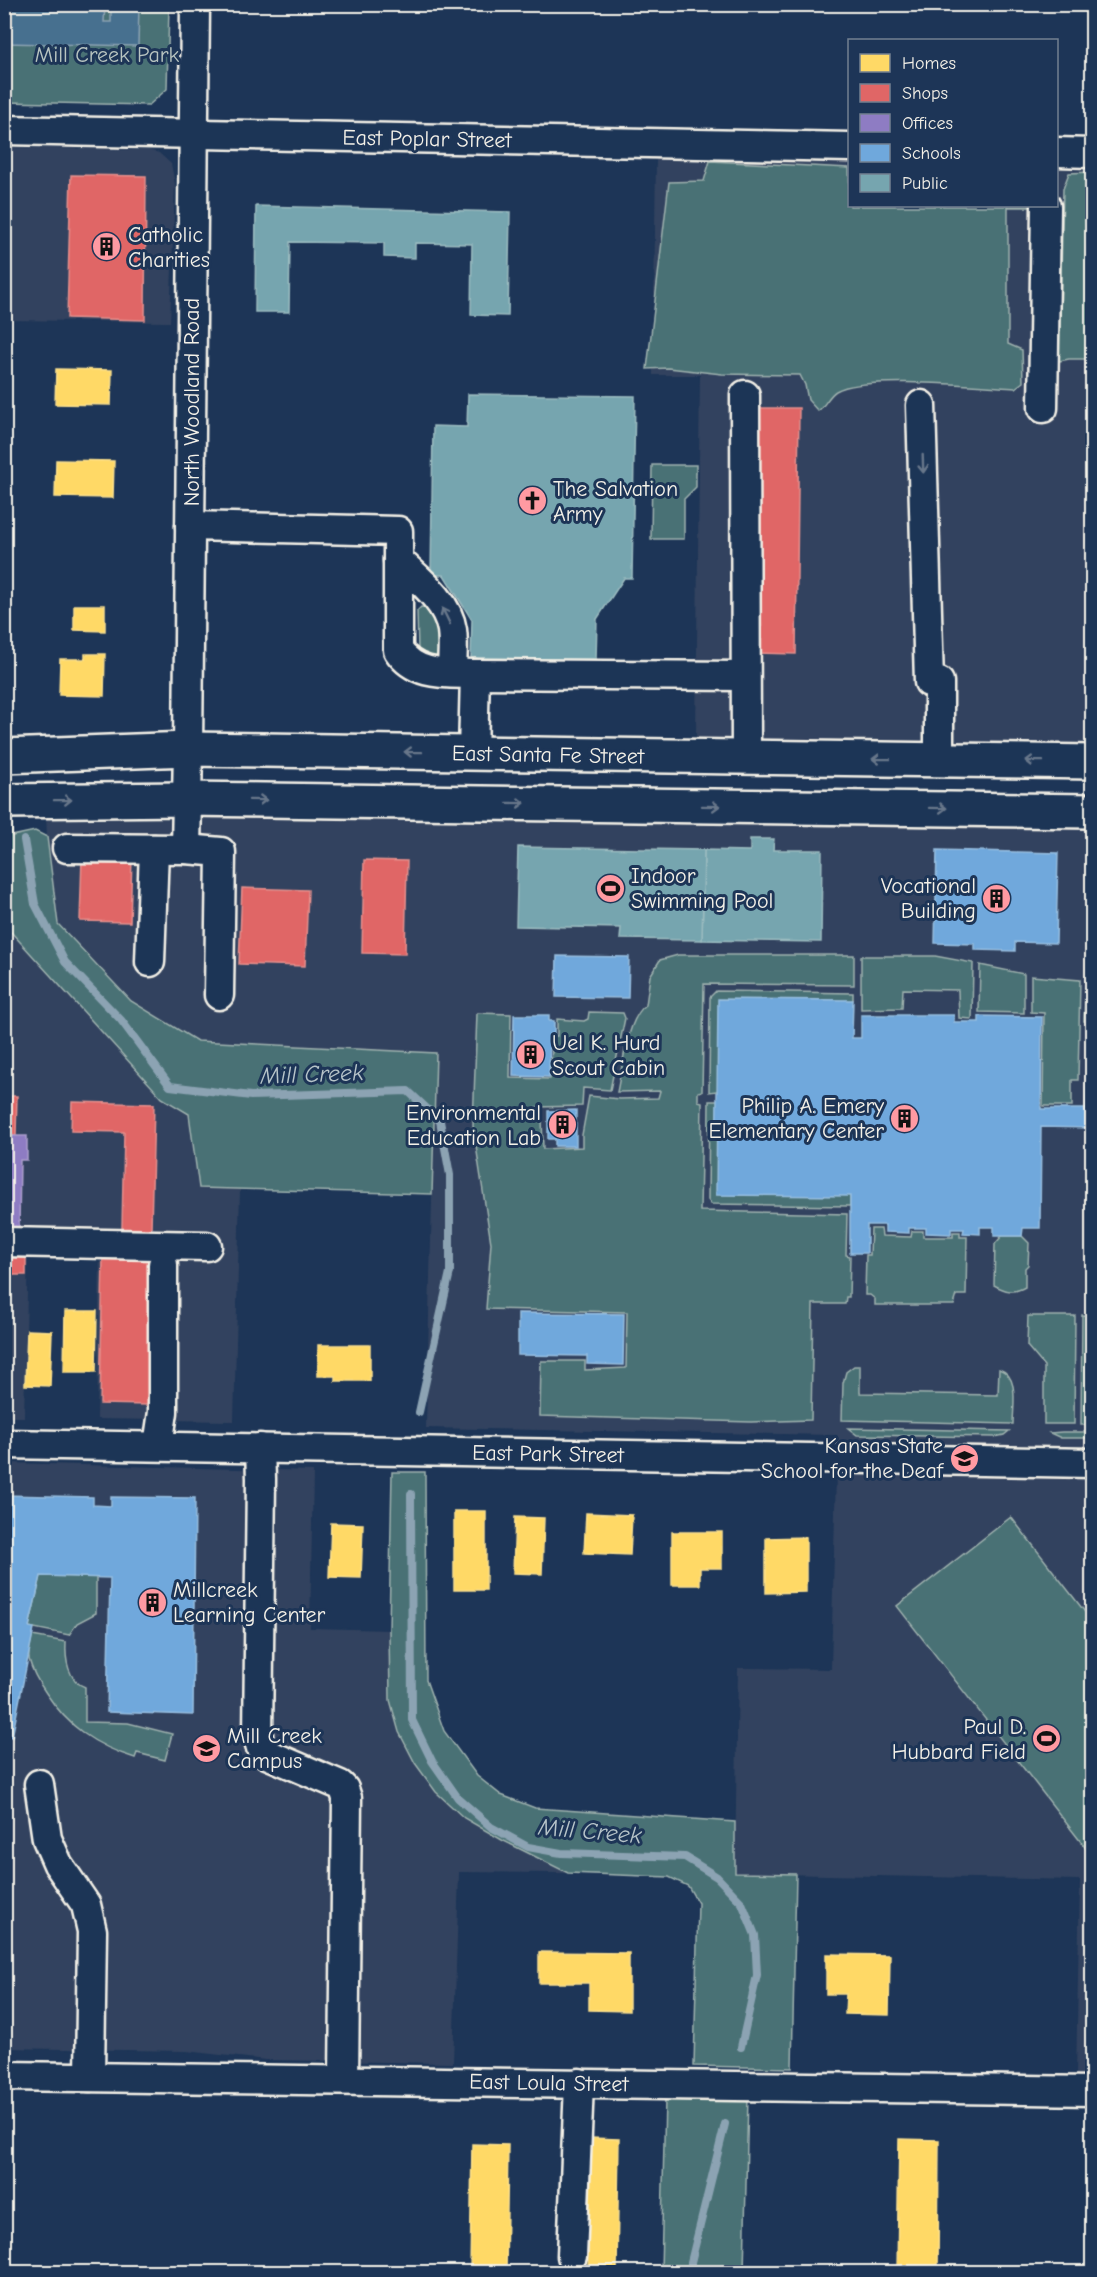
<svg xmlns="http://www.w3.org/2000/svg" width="1097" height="2277" font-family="'Comic Neue',sans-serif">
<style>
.built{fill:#33435f}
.green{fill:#497175;stroke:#9eb1ae;stroke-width:1.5}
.water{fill:#476f8f;stroke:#8ca3b3;stroke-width:1.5}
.homes{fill:#ffd966;stroke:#fce08d;stroke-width:1.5}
.shops{fill:#e06666;stroke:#e6908d;stroke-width:1.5}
.offices{fill:#8e7cc3;stroke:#ad9fce;stroke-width:1.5}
.schools{fill:#6fa8dc;stroke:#97bee0;stroke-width:1.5}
.public{fill:#76a5af;stroke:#9cbcc0;stroke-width:1.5}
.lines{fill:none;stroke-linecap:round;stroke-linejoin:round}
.stream{stroke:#8ca3b3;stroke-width:8}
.minor-casing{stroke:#f4f1e8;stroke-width:33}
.major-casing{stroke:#f4f1e8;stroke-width:38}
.minor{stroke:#1d3557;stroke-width:28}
.major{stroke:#1d3557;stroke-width:33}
.oneway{stroke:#68778a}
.labels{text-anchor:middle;stroke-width:6;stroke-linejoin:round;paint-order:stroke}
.park-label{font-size:22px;fill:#b8c4c0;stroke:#1d3557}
.street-label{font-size:22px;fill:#f4f1e8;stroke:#1d3557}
.poi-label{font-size:22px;fill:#f4f1e8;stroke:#1d3557;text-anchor:start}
.water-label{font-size:24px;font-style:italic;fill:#b7c4c9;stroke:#1d3557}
</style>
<rect width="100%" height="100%" fill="#1d3557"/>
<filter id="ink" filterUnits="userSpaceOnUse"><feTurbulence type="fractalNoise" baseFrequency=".0167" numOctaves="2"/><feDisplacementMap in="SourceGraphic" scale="12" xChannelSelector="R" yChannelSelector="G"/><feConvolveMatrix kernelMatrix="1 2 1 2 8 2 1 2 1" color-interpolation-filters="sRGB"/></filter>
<g filter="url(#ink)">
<!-- built -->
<g class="built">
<path d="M5,147L148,150L159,153L171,164L175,184L170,322L5,320Z"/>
<path d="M656,159L849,162L850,206H1056L1057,166L1092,167V744L696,739L700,375H653Z"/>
<path d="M46,814L1092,821V2077H1076L1080,1880L735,1873L738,1668L831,1669L837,1435L426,1428L436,1053L197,1041L131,1001L58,923L47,837Z"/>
<path d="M5,932H11L162,1098L189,1114L199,1188L240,1189L234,1421L97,1419L100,1253L28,1251L24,1417H5Z"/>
<path d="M5,1463L313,1471L310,1628L389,1630L390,1700L399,1732L415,1763L436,1792L464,1818L502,1840L568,1873L459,1872L453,2063L266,2060L186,2051L5,2048Z"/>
</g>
<!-- green -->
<g class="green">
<path d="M5,5H169L167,89L149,105L5,102Z"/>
<path d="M710,161L849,168L850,206H1032V207H1008V344L1022,350L1023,382L1015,388C980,386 862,375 836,391C829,395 825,406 818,411L808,400L805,385L800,375L722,374L668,368L647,369L669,182L704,181Z"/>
<path d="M1092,172V359H1069L1059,361L1063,189L1069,173Z"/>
<path d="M652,465H696V487L684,499V539H651Z"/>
<path d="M421,607L428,608L441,630L439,656L427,658L418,650L417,611Z"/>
<path d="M12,814V836L35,831L47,837L58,924L131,1001L197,1041L436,1053L432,1194L199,1188L189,1114L162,1098L11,932H5L4,815Z"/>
<path d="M678,955H854V985L704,984L702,1091L698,1092V1101L702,1102L700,1211L847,1214L846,1255L850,1256L849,1297H846L845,1304H813L811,1420L751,1422L540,1416L541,1361H585V1370L626,1368L627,1312L486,1309L491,1243L473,1126L477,1013L511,1014L510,1078L550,1079L553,1036H557V1019L584,1021L588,1019L589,1012L623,1013L625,1018L610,1090L583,1088L582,1106L536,1107V1112L532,1113L534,1117L542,1118L543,1149L582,1147V1135L589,1096L620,1099L658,1098L660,1091L617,1092C622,1069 627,1018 646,1005L650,976L660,960Z"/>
<path d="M861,956H935L973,963L972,1019L959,1018L958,990L903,989L902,1008L861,1009Z"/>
<path d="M980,965L1024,974V1013L979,1012Z"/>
<path d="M1031,976L1080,980L1078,1080H1072V1106H1043L1044,1013L1031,1012Z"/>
<path d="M1086,981H1092V1021H1084Z"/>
<path d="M716,991L853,993V1000L717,1091L709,1092L710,997Z"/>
<path d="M709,1101H717L850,1196V1206L711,1204L708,1200Z"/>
<path d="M871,1229H881L882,1236L911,1237L912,1231H923V1237H953V1232H960V1237H967L966,1295H957L954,1305H875V1299L870,1295H865L866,1255H870Z"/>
<path d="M1002,1236H1022L1029,1243L1028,1265L1025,1268V1287C1013,1294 1005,1291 994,1285L995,1244Z"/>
<path d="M1082,1315L1092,1316V1425H1081Z"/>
<path d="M1028,1316H1075L1074,1424H1044V1366L1027,1346Z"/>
<path d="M854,1366H860V1393L998,1395L999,1369C1020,1376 1013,1406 1013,1424L842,1420L843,1383L846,1372Z"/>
<path d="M848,1428L1009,1431L1004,1435L995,1437L857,1435Z"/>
<path d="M1062,1432H1092V1438H1061L1050,1433Z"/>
<path d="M392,1472H425L426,1680L444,1731L477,1776L501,1795L535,1808L735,1822V1873L796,1874L792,2068L694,2066L698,1903L688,1886L669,1877L568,1873L502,1840L464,1818L436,1792L415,1763L399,1732L390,1700L389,1630Z"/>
<path d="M1011,1517L1092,1621V1856L897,1606Z"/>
<path d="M41,1576L96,1577V1613L77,1623L69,1635L29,1627Z"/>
<path d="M32,1636L66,1642C65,1659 68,1681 85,1687V1722L128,1723L172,1734L165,1760L137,1753L135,1758C96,1746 68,1727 46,1693C39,1683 32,1671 29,1659C28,1652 31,1643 32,1636Z"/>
<path d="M748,2096L744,2272H661L665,2099Z"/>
</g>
<!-- water -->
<path class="water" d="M53,4L105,5L104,22H111V5H139L138,46L5,43L6,5Z"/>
<!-- homes -->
<g class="homes">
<path d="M56,369L112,370L111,405L55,404Z"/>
<path d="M56,460L114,461L113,498L55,497Z"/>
<path d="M74,605H105V631L74,630Z"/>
<path d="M85,654H105L104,696L59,695L60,659H85Z"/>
<path d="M1092,1143V1269H1090Z"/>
<path d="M65,1311H97L96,1372H64Z"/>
<path d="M27,1330L52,1331L50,1386L25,1385Z"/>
<path d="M318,1345H370V1381H335V1376H318Z"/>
<rect x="454" y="1511" width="32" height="79"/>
<path d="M586,1513L632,1515L630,1555L584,1553Z"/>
<path d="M515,1517L544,1518L542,1574L513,1573Z"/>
<path d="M331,1523L363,1524L361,1578L329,1577Z"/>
<path d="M672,1532H722V1568H700V1585H672Z"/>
<path d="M806,1537V1592L766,1593V1538Z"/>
<path d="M539,1952L629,1953V2011L589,2010V1983H539Z"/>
<path d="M826,1954L890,1955L889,2015L845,2014L846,1994H826Z"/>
<path d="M590,2138L619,2139L617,2272H588Z"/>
<path d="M899,2139L939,2140L938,2272H897Z"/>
<path d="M472,2144L508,2145L506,2272H470Z"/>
</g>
<!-- shops -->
<g class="shops">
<path d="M71,175L146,176L145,320L67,318Z"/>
<path d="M756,408H799L796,654L752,653Z"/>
<path d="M82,857L132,858L130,922L80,921Z"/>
<path d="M364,860L407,861L405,954L362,953Z"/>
<path d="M242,888L308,890L305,966L239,964Z"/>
<path d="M4,1016H9L8,1090H4Z"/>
<path d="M4,1096H17L16,1136H4Z"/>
<path d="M72,1102L154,1104L151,1229L122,1228L124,1132L71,1131Z"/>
<rect x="4" y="1252" width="22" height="23"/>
<path d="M103,1257H151L148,1405L100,1404Z"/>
</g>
<!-- offices -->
<path class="offices" d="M4,1136H27V1160H20L19,1230L4,1229Z"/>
<!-- schools -->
<g class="schools">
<path d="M937,850L1058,853L1056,943L1015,942V951L975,950V944L935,943Z"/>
<path d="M557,956L629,957L628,998L556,997Z"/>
<path d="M718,999L853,1000L852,1038H861V1015H954V1022H979V1016L1042,1017L1041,1109H1092V1128L1041,1127L1040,1228H1023L1022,1236H994V1227H980V1234L963,1233L964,1229H951V1234L926,1233V1228H909V1233L885,1232V1225H867V1253H850V1196L716,1195Z"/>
<path d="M514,1015H549V1021H554V1034H550L549,1077L513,1076Z"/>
<path d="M1088,1025H1092V1109H1086Z"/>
<path d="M576,1110V1146H555V1139H548V1111Z"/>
<path d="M518,1313L624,1314L623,1365L587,1364V1356L518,1355Z"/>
<path d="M4,1495L93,1497V1505L111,1506V1497L195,1498L193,1715L107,1712L110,1578L41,1576L29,1627L34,1628L12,1737L4,1735Z"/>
</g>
<!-- public -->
<g class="public">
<path d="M256,206L510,212L508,316L471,315L472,244L415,243V258L384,257V243L290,242L289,312H255Z"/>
<path d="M468,394L635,396L632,578H624L597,619L596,660L471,658L472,620L444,575H431L433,426L467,427Z"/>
<path d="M750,839H774L773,850H822L821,942L702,940L704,850L750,851Z"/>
<path d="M518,847L704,850L702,940L620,939L621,928L516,926Z"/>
</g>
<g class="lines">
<!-- stream -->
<g class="stream">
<path d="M24,840L35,904L65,962L121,1020L170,1086L251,1096L408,1091L440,1121L450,1175V1272L419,1412"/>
<path d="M411,1494L412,1720L432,1761L458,1798L491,1827L528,1847L561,1853L685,1857L717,1877L742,1903L755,1935L757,1975L741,2047"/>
<path d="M691,2272V2262L725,2124"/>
</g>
<defs>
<g id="minor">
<path d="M4,130L850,147"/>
<path d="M1056,152L1092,153"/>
<path d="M745,395L746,757"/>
<path d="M921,405L929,682"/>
<path d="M1043,408L1046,206"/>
<path d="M190,526L398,531V650C416,677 446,673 475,674L473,753"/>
<path d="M398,560C418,579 448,601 452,630C454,644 452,659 452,673"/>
<path d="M475,674L745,676"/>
<path d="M939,682V760"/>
<path d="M67,848L186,849L188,749L195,4"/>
<path d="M186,849L221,852L219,995"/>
<path d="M150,962L154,849"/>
<path d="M4,1242L207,1246"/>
<path d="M4,1444L1092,1463"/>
<path d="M158,1446L163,1412V1265"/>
<path d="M260,1448L261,1479L258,1737L261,1748L267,1754L340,1785L344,1789L347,1798L344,2080"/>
<path d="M39,1784L47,1839L58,1864L86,1905L92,1931L90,2077"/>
<path d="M4,2076L1092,2091"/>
<path d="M572,2256L579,2083"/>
</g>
<g id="major">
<path d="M4,756L188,749L1092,762"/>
<path d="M4,801L185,799L1092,811"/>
</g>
</defs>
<!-- minor casing -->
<use href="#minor" class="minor-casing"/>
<!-- major casing -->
<use href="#major" class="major-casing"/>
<!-- minor -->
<use href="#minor" class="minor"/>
<!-- major -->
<use href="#major" class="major"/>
</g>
<!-- one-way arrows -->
<defs><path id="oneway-shaft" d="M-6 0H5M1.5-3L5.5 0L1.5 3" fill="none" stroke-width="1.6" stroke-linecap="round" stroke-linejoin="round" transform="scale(1.5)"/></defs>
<g class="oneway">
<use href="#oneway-shaft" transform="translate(923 464) rotate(88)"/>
<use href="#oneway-shaft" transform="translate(446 616) rotate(-116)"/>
<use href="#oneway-shaft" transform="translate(413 752) rotate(-179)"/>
<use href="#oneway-shaft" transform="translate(881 759) rotate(-179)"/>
<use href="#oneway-shaft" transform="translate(1034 761) rotate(-179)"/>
<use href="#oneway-shaft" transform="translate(63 800) rotate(-1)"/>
<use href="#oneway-shaft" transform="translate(258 800) rotate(1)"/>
<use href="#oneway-shaft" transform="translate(516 803) rotate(1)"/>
<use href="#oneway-shaft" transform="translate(711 806) rotate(1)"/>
<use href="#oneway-shaft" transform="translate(938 808) rotate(1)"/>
</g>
</g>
<!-- icons -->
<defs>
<symbol id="building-disc" viewBox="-11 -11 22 22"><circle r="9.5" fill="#ff9aa2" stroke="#1d3557"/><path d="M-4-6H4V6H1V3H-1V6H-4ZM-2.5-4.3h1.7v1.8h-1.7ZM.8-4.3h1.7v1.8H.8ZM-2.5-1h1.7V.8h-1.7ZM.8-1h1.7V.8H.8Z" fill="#111"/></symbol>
<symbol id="church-disc" viewBox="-11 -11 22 22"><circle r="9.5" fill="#ff9aa2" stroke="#1d3557"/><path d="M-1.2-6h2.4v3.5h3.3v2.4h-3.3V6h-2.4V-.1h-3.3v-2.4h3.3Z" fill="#111"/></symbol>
<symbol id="stadium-disc" viewBox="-11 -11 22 22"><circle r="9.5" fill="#ff9aa2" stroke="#1d3557"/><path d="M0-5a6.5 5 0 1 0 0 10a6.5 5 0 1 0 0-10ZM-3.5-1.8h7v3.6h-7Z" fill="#111"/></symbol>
<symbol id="school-disc" viewBox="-11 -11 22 22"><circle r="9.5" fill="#ff9aa2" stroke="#1d3557"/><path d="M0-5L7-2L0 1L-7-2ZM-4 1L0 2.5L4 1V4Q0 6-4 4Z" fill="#111"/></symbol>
</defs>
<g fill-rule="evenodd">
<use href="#building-disc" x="90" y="230" width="33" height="33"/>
<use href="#church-disc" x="516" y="484" width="33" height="33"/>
<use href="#stadium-disc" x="594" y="872" width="33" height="33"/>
<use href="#building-disc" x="980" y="882" width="33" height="33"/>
<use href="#building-disc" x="514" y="1038" width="33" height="33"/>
<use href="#building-disc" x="888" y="1102" width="33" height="33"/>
<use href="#building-disc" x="546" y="1108" width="33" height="33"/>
<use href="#school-disc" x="948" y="1442" width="33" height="33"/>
<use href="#building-disc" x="136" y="1586" width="33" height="33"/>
<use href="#stadium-disc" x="1030" y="1722" width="33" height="33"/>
<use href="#school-disc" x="190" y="1732" width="33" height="33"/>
</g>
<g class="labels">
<!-- park labels -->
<g class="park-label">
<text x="107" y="62">Mill Creek Park</text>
</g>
<!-- street labels -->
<g class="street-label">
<text transform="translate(427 138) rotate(1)" y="8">East Poplar Street</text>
<text transform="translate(191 402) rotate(-90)" y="8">North Woodland Road</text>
<text transform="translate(548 754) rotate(1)" y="8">East Santa Fe Street</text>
<text transform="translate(548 1453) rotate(1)" y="8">East Park Street</text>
<text transform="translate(549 2082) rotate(1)" y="8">East Loula Street</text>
</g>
<!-- poi labels -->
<g class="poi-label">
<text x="128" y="242">Catholic<tspan x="128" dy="25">Charities</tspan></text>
<text x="553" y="496">The Salvation<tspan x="553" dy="25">Army</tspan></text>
<text x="631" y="883">Indoor<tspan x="631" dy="25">Swimming Pool</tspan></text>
<text x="976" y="893" text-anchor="end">Vocational<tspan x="976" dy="25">Building</tspan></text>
<text x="552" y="1050">Uel K. Hurd<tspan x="552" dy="25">Scout Cabin</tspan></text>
<text x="884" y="1113" text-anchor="end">Philip A. Emery<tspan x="884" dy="25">Elementary Center</tspan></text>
<text x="541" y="1120" text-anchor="end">Environmental<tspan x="541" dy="25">Education Lab</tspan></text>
<text x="943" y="1453" text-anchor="end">Kansas State<tspan x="943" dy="25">School for the Deaf</tspan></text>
<text x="173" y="1597">Millcreek<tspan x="173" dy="25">Learning Center</tspan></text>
<text x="1026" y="1734" text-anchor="end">Paul D.<tspan x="1026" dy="25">Hubbard Field</tspan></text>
<text x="227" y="1743">Mill Creek<tspan x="227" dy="25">Campus</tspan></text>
</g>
<!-- water labels -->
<g class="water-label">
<text transform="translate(312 1074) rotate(-2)" y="8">Mill Creek</text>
<text transform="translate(590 1831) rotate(5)" y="8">Mill Creek</text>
</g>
</g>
<!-- margin -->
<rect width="1097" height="2277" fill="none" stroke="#1d3557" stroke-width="24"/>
<rect x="12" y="12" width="1073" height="2253" fill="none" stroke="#f4f1e8" stroke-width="2" filter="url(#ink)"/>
<!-- legend -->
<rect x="848" y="39" width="210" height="168" fill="#1d3557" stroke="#738091" stroke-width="1.5"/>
<rect x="860" y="54" width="30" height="18" fill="#ffd966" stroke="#738091" stroke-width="1.5"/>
<text x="902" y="69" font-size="18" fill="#f4f1e8">Homes</text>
<rect x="860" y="84" width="30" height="18" fill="#e06666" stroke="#738091" stroke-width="1.5"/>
<text x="902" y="99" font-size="18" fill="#f4f1e8">Shops</text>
<rect x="860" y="114" width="30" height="18" fill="#8e7cc3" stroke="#738091" stroke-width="1.5"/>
<text x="902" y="129" font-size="18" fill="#f4f1e8">Offices</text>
<rect x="860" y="144" width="30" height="18" fill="#6fa8dc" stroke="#738091" stroke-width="1.5"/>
<text x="902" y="159" font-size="18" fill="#f4f1e8">Schools</text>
<rect x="860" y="174" width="30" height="18" fill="#76a5af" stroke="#738091" stroke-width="1.5"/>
<text x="902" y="189" font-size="18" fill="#f4f1e8">Public</text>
</svg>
